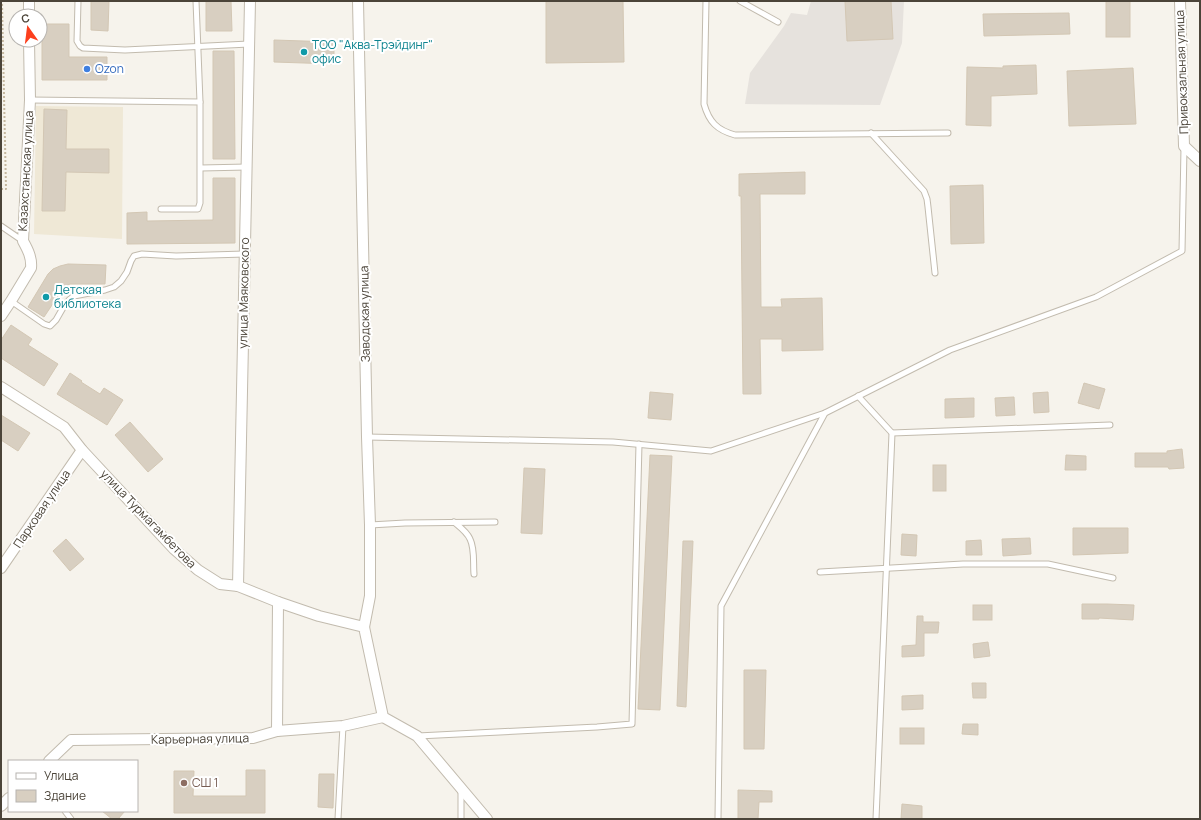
<svg xmlns="http://www.w3.org/2000/svg" width="1201" height="820" font-family="Manrope,sans-serif">
<style>
.industrial{fill:#e6e2dd}
.education{fill:#efe8d6}
.building{fill:#d8cfc1;stroke:#d3c7b4}
.lines{fill:none;stroke-linecap:round;stroke-linejoin:round}
.service-casing{stroke:#c2bbae;stroke-width:7}
.minor-casing{stroke:#c2bbae;stroke-width:12}
.path{stroke:#c4b79f;stroke-width:2;stroke-dasharray:2 2;stroke-linecap:butt}
.service{stroke:#fff;stroke-width:5}
.minor{stroke:#fff;stroke-width:10}
.culture-dot{fill:#0f9aa8;stroke:#fff;stroke-width:1.5}
.shop-dot{fill:#3f7fe0;stroke:#fff;stroke-width:1.5}
.education-dot{fill:#8d6e63;stroke:#fff;stroke-width:1.5}
.labels{text-anchor:middle;stroke-width:4;stroke-linejoin:round;paint-order:stroke}
.culture-label{font-size:12px;fill:#0d838f;stroke:#fff;text-anchor:start}
.shop-label{font-size:12px;fill:#366cbe;stroke:#fff;text-anchor:start}
.street-label{font-size:12px;fill:#4b4439;stroke:#fff}
.education-label{font-size:12px;fill:#785e54;stroke:#fff;text-anchor:start}
</style>
<rect width="100%" height="100%" fill="#f6f3ec"/>
<!-- industrial -->
<path class="industrial" d="M811,1H904L902,43L880,105L745,104L750,73L784,26L791,13L807,15Z"/>
<!-- education -->
<path class="education" d="M36,106L123,107L122,239L34,234Z"/>
<!-- building -->
<g class="building">
<path d="M91,1H109L108,31L91,30Z"/>
<path d="M206,1H231L232,31H206Z"/>
<path d="M546,1H623L624,62L546,63Z"/>
<path d="M845,1H891L893,39L847,41Z"/>
<rect x="1106" y="1" width="24" height="36"/>
<path d="M1069,13L1070,34L984,36L983,14Z"/>
<path d="M42,24H69V57H107V80H42Z"/>
<path d="M274,40L334,42V64L274,62Z"/>
<path d="M213,51H234L235,159H213Z"/>
<path d="M1036,65L1037,94L991,96V126L966,125L967,67L1003,68V66Z"/>
<path d="M1133,68L1136,124L1069,126L1067,71Z"/>
<path d="M44,109L67,110L66,149H109V173L66,172L65,211H42Z"/>
<path d="M805,172V194H760L761,307H782L781,299L822,298L823,350L782,351V339H760L761,394H743L741,196H739V174Z"/>
<path d="M213,178H235V243L127,244V213L147,212V221L213,220Z"/>
<path d="M983,185L984,243L951,244L950,186Z"/>
<path d="M68,264L106,265L105,284H70L64,287L44,317L28,307L48,274L53,269L60,266Z"/>
<path d="M11,325L32,339L28,345L58,364L44,386L1,358V340Z"/>
<path d="M70,373L82,381L81,382L100,394L104,388L123,400L107,425L57,394Z"/>
<path d="M1084,383L1105,389L1099,409L1078,403Z"/>
<path d="M650,392L673,394L671,420L648,418Z"/>
<path d="M1048,392L1049,412L1034,413L1033,393Z"/>
<path d="M1014,397L1015,415L996,416L995,398Z"/>
<path d="M974,398V417L945,418V399Z"/>
<path d="M1,415L30,433L18,451L1,440Z"/>
<path d="M130,422L163,459L148,472L115,435Z"/>
<path d="M1182,449L1184,468L1169,469L1168,467H1135V453H1167V451Z"/>
<path d="M650,455L672,456L660,710L638,709Z"/>
<path d="M1066,455L1086,456V470H1065Z"/>
<rect x="933" y="465" width="13" height="26"/>
<path d="M524,468L545,469L542,534L521,533Z"/>
<path d="M1073,528H1128V553L1073,555Z"/>
<path d="M902,534L917,535L916,556L901,555Z"/>
<path d="M1030,538L1031,554L1003,556L1002,539Z"/>
<path d="M66,539L84,559L70,571L53,551Z"/>
<path d="M981,540L982,555H966V541Z"/>
<path d="M683,541H693L686,707L677,706Z"/>
<path d="M1082,604H1107L1134,605L1133,620L1099,618V619H1082Z"/>
<rect x="973" y="605" width="19" height="15"/>
<path d="M917,616H923V622H939L938,633H924V656L902,657V646L916,645Z"/>
<path d="M988,642L990,656L974,658L973,644Z"/>
<path d="M744,670H766L764,749H744Z"/>
<path d="M972,683H986V698H973Z"/>
<path d="M923,695V709L902,710V696Z"/>
<path d="M963,724H978V735L962,734Z"/>
<rect x="900" y="728" width="24" height="16"/>
<path d="M246,770H265V813H174V771H194L193,796H246Z"/>
<path d="M319,774H334L333,808L318,807Z"/>
<path d="M738,790L772,791V802H759L758,819H738Z"/>
<path d="M902,804L922,806V819H901Z"/>
<path d="M102,811H125L118,819H112Z"/>
</g>
<g class="lines">
<defs>
<g id="service">
<path d="M78,1L77,41L80,46L83,48L125,50L249,44"/>
<path d="M196,1L200,102"/>
<path d="M706,1L704,104C709,122 717,130 735,135L948,133"/>
<path d="M740,1L778,22"/>
<path d="M30,100L200,102V203L198,209H161"/>
<path d="M871,133L924,191L927,199L928,207L935,273"/>
<path d="M201,168L247,167"/>
<path d="M1,226L23,241"/>
<path d="M11,301L44,324L50,326L56,320L64,306L69,300L74,296L105,290L114,287L121,281L127,272L131,261L134,256L142,254L176,256L245,254"/>
<path d="M858,396L892,433L876,819"/>
<path d="M892,433L1110,425"/>
<path d="M367,437L613,442L711,451L825,413"/>
<path d="M454,522C460,527 467,532 470,539C475,549 473,563 474,574"/>
<path d="M370,525L405,523L495,522"/>
<path d="M820,572L963,564H1048L1113,578"/>
<path d="M418,736L597,727L632,724L639,444"/>
<path d="M65,811L71,819"/>
<path d="M338,819L343,726"/>
<path d="M461,819V791"/>
<path d="M718,819L721,606L825,413L950,350L1096,297L1182,251L1184,148"/>
</g>
<g id="minor">
<path d="M29,1V16"/>
<path d="M358,1L367,437L370,525V596L364,627"/>
<path d="M1180,1L1184,146L1200,161"/>
<path d="M1,316L11,301L31,268C32,258 28,250 23,241L30,100L29,40"/>
<path d="M1,387L64,427L82,450L174,549L198,570L220,584L238,586L278,602L319,616L364,627L383,717L417,736L487,819"/>
<path d="M1,568L82,450"/>
<path d="M238,586L250,1"/>
<path d="M277,731L343,726L383,717"/>
<path d="M49,761L71,740L253,738L277,731L278,602"/>
<path d="M1,806L9,798"/>
</g>
</defs>
<!-- service casing -->
<use href="#service" class="service-casing"/>
<!-- minor casing -->
<use href="#minor" class="minor-casing"/>
<!-- path -->
<path class="path" d="M1,189H6L2,1"/>
<!-- service -->
<use href="#service" class="service"/>
<!-- minor -->
<use href="#minor" class="minor"/>
</g>
<!-- markers -->
<g class="culture-dot">
<circle cx="304" cy="52" r="4"/>
<circle cx="46" cy="297" r="4"/>
</g>
<circle class="shop-dot" cx="87" cy="69" r="4"/>
<circle class="education-dot" cx="184" cy="783" r="4"/>
<g class="labels">
<!-- culture labels -->
<g class="culture-label">
<text x="312" y="49">ТОО "Аква-Трэйдинг"<tspan x="312" dy="14">офис</tspan></text>
<text x="54" y="294">Детская<tspan x="54" dy="14">библиотека</tspan></text>
</g>
<!-- shop labels -->
<g class="shop-label">
<text x="95" y="73">Ozon</text>
</g>
<!-- street labels -->
<g class="street-label">
<text transform="translate(1182 72) rotate(-92)" y="4">Привокзальная улица</text>
<text transform="translate(26 171) rotate(-87)" y="4">Казахстанская улица</text>
<text transform="translate(244 293) rotate(-89)" y="4">улица Маяковского</text>
<text transform="translate(365 314) rotate(-91)" y="4">Заводская улица</text>
<text transform="translate(42 509) rotate(-56)" y="4">Парковая улица</text>
<text transform="translate(148 519) rotate(46)" y="4">улица Турмагамбетова</text>
<text transform="translate(200 739) rotate(-1)" y="4">Карьерная улица</text>
</g>
<!-- education labels -->
<g class="education-label">
<text x="192" y="787">СШ 1</text>
</g>
</g>
<!-- border -->
<rect width="1201" height="820" fill="none" stroke="#4b4439" stroke-width="4"/>
<!-- legend -->
<rect x="8" y="760" width="130" height="52" fill="#ffffff" stroke="#b7b4b0"/>
<rect x="16" y="773" width="20" height="6" fill="#ffffff" stroke="#b7b4b0"/>
<text x="44" y="780" font-size="12" fill="#4b4439">Улица</text>
<rect x="16" y="790" width="20" height="12" fill="#d8cfc1" stroke="#b7b4b0"/>
<text x="44" y="800" font-size="12" fill="#4b4439">Здание</text>
<!-- north arrow -->
<g transform="translate(28 28) rotate(346)"><circle r="19" fill="#ffffff" stroke="#b7b4b0"/>
<path d="M0-3L7 15L0 10L-7 15Z" fill="#fc3f1d"/>
<text y="-6" font-size="11" font-weight="bold" text-anchor="middle" fill="#4b4439">С</text>
</g>
</svg>
